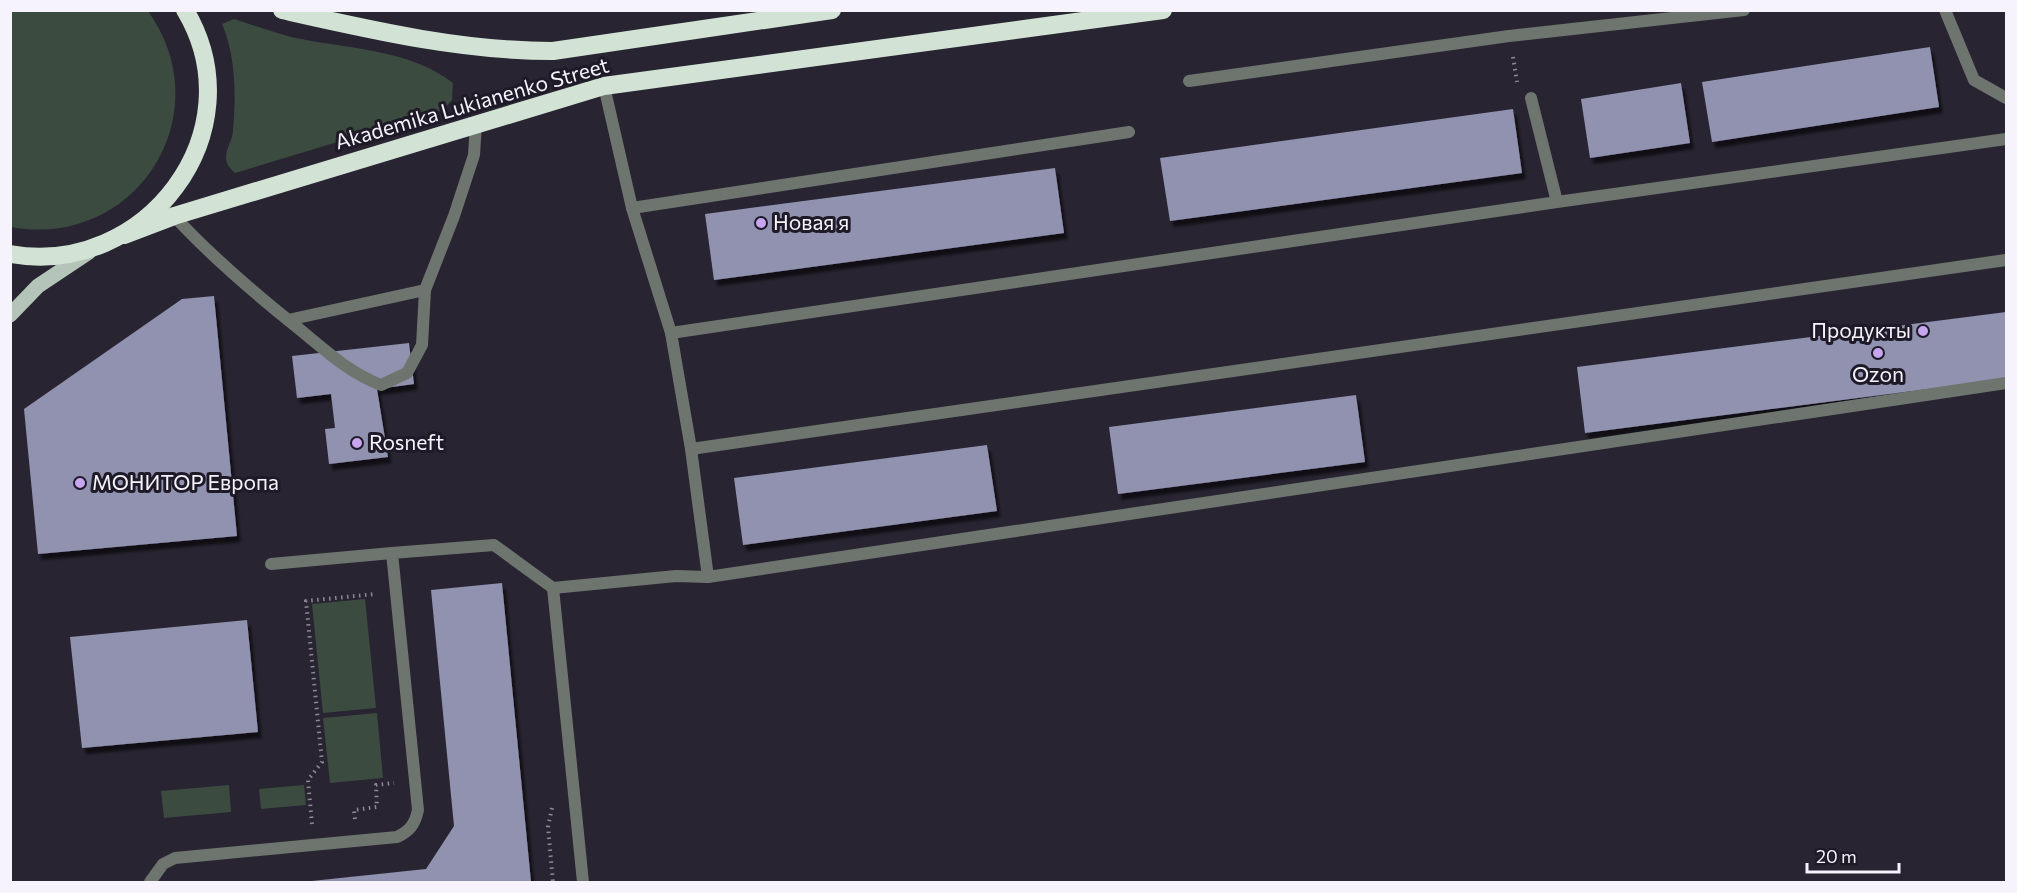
<svg xmlns="http://www.w3.org/2000/svg" width="2017" height="893" font-family="Commissioner,sans-serif">
<style>
.green{fill:#3b4b3f}
.building{fill:#9191b0;filter:url(#shadow)}
.lines{fill:none;stroke-linecap:round;stroke-linejoin:round}
.path{stroke:#8d8a95;stroke-width:4;stroke-dasharray:1.5 4.5;stroke-linecap:butt}
.lane{stroke:#6e756f;stroke-width:12}
.primary{stroke:#b5c4b9;stroke-width:15}
.highway{stroke:#d2e3d6;stroke-width:18}
.poi-dot{fill:#c8a5ef;stroke:#1e1a27;stroke-width:2}
.labels{text-anchor:middle;stroke-width:6;stroke-linejoin:round;paint-order:stroke}
.street-label{font-size:21px;fill:#f6f3fd;stroke:#1e1a27}
.poi-label{font-size:21px;fill:#f6f3fd;stroke:#1e1a27;text-anchor:start}
</style>
<defs>
<filter id="shadow"><feDropShadow dx="3.5" dy="6" stdDeviation="1.5" flood-color="#0009"/></filter>
</defs>
<rect width="100%" height="100%" fill="#282431"/>
<!-- green -->
<g class="green">
<path d="M11,10L148,11C222,114 136,250 11,227Z"/>
<path d="M234,19C253,25 272,32 291,37C345,49 408,48 453,83L452,100L443,110L235,173C230,168 226,165 226,157C226,148 233,139 233,130C236,96 236,56 222,24Z"/>
<path d="M365,599L376,708L323,713L312,604Z"/>
<path d="M377,713L383,778L330,783L323,718Z"/>
<path d="M229,785L231,812L164,818L161,791Z"/>
<path d="M304,785L306,805L261,809L259,789Z"/>
</g>
<!-- building -->
<g class="building">
<path d="M1930,47L1939,107L1712,142L1702,82Z"/>
<path d="M1681,83L1690,143L1590,158L1581,99Z"/>
<path d="M1513,109L1522,173L1170,221L1160,158Z"/>
<path d="M1055,168L1064,233L714,280L705,214Z"/>
<path d="M214,296L237,536L38,554L24,409L182,299Z"/>
<path d="M2006,312V379L1585,433L1577,367Z"/>
<path d="M409,343L414,384L377,389L388,457L329,464L325,429L335,428L331,394L297,398L292,356Z"/>
<path d="M1356,395L1365,462L1118,494L1109,427Z"/>
<path d="M987,445L997,511L743,545L734,478Z"/>
<path d="M502,583L531,882H302L426,869L454,826L431,590Z"/>
<path d="M247,620L258,732L82,748L70,637Z"/>
</g>
<g class="lines">
<!-- path -->
<g class="path">
<path d="M1513,57L1517,82"/>
<path d="M552,808L548,827L553,882"/>
<path d="M355,819L354,810L377,807L376,785L394,783"/>
<path d="M312,824L308,780L322,762L306,601L375,594"/>
</g>
<!-- lane -->
<g class="lane">
<path d="M1945,10L1974,80L2006,98"/>
<path d="M1189,81L1509,36L1744,10"/>
<path d="M604,86L632,208L671,333L691,449L708,577L2006,383"/>
<path d="M1531,98L1557,202"/>
<path d="M632,208L1129,132"/>
<path d="M174,216C212,257 254,293 298,328C325,350 348,372 381,385L407,373L422,345L425,290L454,216L474,155L476,123"/>
<path d="M288,320L425,290"/>
<path d="M671,333L1557,202L2006,139"/>
<path d="M691,449L2006,260"/>
<path d="M271,564L392,553"/>
<path d="M150,882L163,864L175,858L397,837C410,831 415,824 418,810L392,553L494,545L553,588"/>
<path d="M583,882L553,588L676,576L708,577"/>
</g>
<!-- primary -->
<path class="primary" d="M10,315L38,286L89,252"/>
<!-- highway -->
<g class="highway">
<path d="M282,10C371,30 461,51 553,51L832,10"/>
<path d="M124,235L174,216L604,86L1163,10"/>
<path d="M10,254C145,278 258,132 185,10"/>
</g>
</g>
<!-- markers -->
<g class="poi-dot">
<circle cx="761" cy="223" r="6"/>
<circle cx="1923" cy="331" r="6"/>
<circle cx="1878" cy="353" r="6"/>
<circle cx="357" cy="443" r="6"/>
<circle cx="80" cy="483" r="6"/>
</g>
<g class="labels">
<!-- street labels -->
<g class="street-label">
<text transform="translate(472 104) rotate(-16)" y="7">Akademika Lukianenko Street</text>
</g>
<!-- poi labels -->
<g class="poi-label">
<text x="773" y="230">Новая я</text>
<text x="1911" y="338" text-anchor="end">Продукты</text>
<text x="1878" y="382" text-anchor="middle">Ozon</text>
<text x="369" y="450">Rosneft</text>
<text x="92" y="490">МОНИТОР Европа</text>
</g>
</g>
<!-- border -->
<rect width="2017" height="893" fill="none" stroke="#f6f3fd" stroke-width="24"/>
<!-- scale -->
<path d="M1807 863v9h92v-9" fill="none" stroke="#f6f3fd" stroke-width="3"/>
<text x="1816" y="863" font-size="18" fill="#f6f3fd" stroke="#1e1a27" stroke-width="4.5" paint-order="stroke">20 m</text>
</svg>
